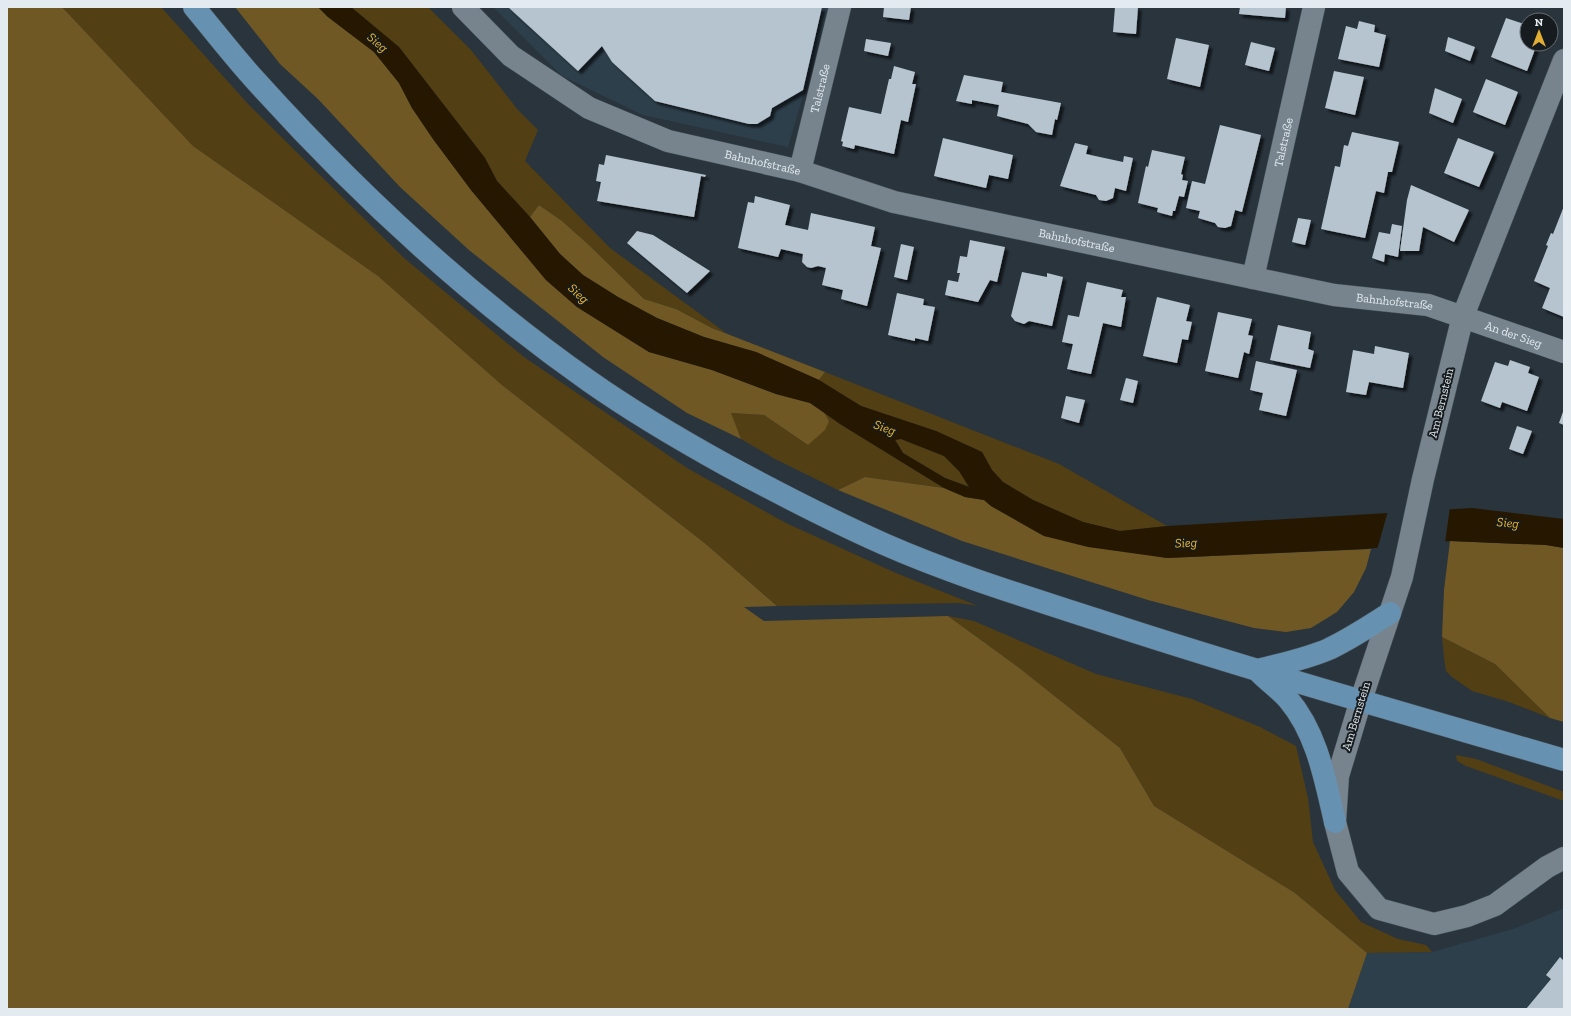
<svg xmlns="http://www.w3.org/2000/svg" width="1571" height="1016" font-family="'Zilla Slab',serif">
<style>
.built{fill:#2d3f4b}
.green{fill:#533f14}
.forest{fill:#705824}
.water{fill:#261800;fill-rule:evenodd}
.pier{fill:#29343d}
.building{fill:#b6c4cf;filter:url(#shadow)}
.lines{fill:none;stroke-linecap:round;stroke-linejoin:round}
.minor-casing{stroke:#485258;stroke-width:23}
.major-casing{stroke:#485258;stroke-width:23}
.minor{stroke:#77848e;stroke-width:22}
.major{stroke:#6791b0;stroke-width:22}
.labels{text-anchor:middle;stroke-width:4;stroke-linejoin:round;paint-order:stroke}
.street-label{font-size:12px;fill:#e3ebf0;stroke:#161b1f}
.water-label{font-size:13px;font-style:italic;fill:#edb424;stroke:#161b1f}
</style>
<defs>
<filter id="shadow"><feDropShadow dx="3.5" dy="3.5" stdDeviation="1" flood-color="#0009"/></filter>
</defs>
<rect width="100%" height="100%" fill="#29343d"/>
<!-- built -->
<g class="built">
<path d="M493,7H829L788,147L643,115L562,76Z"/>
<path d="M1564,908V1009H1348L1367,953L1432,952L1516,928Z"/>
</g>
<!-- green -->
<g class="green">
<path d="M62,7H161L249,105L404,258L524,357L687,468L786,523L896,573L978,606L959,603L777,606L707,545L502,385L378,276L193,146Z"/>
<path d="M351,7H428L471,50L518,110L538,130L525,161L610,248L726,333L712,328L676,309L644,299L590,246L562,221L539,205L530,217L497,181L485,158L399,47Z"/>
<path d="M825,372L1059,464L1167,526L1120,531L1083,522L1033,500L1003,482L992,470L982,452L936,431L861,406L819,380Z"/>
<path d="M824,412L840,424L944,488L865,477L838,490L775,459L741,439L730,413L764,415L808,445L829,421Z"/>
<path d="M895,439H901L944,456L959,471L970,487L945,478L903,453Z"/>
<path d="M948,616L974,621L1096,674L1192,699L1260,727L1296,746L1308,798L1313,842L1335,890L1361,922L1398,939L1426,945L1432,952L1367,953L1295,893L1154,806L1120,748L1018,667Z"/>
<path d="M1442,637L1495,664L1550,718L1509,702L1472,691L1452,677L1446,671L1444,658Z"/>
<path d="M1456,755L1476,759L1564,792V801L1466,766L1457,761Z"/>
</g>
<!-- forest -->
<g class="forest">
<path d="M7,7H62L193,146L378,276L502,385L707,545L777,606L744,607L764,621L948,616L1018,667L1120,748L1154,806L1295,893L1367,953L1348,1009H7Z"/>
<path d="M235,7H318L328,17L374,52L399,83L412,108L433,139L471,190L546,280L577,307L649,352L712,370L776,394L810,403L824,412L829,421L825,430L808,445L764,415L731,413L741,439L687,413L603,357L469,250L400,187L318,99L280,64Z"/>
<path d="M539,205L562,221L590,246L644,299L676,309L712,328L825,372L819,380L756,352L704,337L657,318L618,297L583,275L560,254L530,217Z"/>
<path d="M865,477L944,488L965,497L984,500L991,506L1044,536L1167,558L1371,549L1366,568L1354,592L1337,612L1311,628L1286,632L1254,628L1148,600L962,541L838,490Z"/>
<path d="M1450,541L1546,545L1564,548V722L1550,718L1495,664L1442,637L1444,590Z"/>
</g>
<!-- water -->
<path class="water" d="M318,7H351L399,47L485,158L497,181L530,217L560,254L583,275L618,297L657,318L704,337L756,352L819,380L861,406L936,431L982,452L992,470L1003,482L1033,500L1083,522L1120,531L1167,526L1472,508L1564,519V548L1546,545L1450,541L1365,549L1167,558L1088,547L1044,536L991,506L984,500L965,497L944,488L840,424L810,403L776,394L712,370L649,352L577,307L546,280L471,190L433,139L412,108L399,83L374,52L328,17ZM901,439L944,456L959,471L969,487L945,478L903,453L895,440Z"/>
<!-- pier -->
<path class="pier" d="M1450,507L1445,543L1377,550L1388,511Z"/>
<!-- building -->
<g class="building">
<path d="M508,7H822L803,90L772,108L770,116L757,124H749L655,101L612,62L602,46L578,71Z"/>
<path d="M884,7H911L909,20L883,17Z"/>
<path d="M1115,7H1138L1136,34L1113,32Z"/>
<path d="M1240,7H1286L1285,18L1239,14Z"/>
<path d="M1506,18L1527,25V44H1537L1527,71L1491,57Z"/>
<path d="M1359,21L1375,25L1374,32L1386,35L1379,67L1338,59L1346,26L1357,29Z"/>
<path d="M1448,37L1475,47L1470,61L1445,51Z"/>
<path d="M1176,38L1209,45L1200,87L1167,79Z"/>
<path d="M866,39L891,43L888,56L864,51Z"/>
<path d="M1251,42L1275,48L1269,71L1245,65Z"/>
<path d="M894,66L915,72L912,84H916L908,122L901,120L894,154L855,145L854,149L842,146L843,142L841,141L849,107L881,114L889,79H891Z"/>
<path d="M1334,71L1364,77L1355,115L1325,108Z"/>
<path d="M964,75L1003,82L1001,92L1061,103L1057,120L1055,119L1052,135L1036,132L1028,124L997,116L999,105L972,100V104L956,101Z"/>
<path d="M1486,79L1518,92L1505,125L1473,112Z"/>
<path d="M1435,88L1462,99L1453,123L1429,113Z"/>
<path d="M1220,125L1261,135L1242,212L1235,210L1231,226L1225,228L1218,227L1215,223L1198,218L1200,211L1186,208L1192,181L1205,184Z"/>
<path d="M1352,132L1399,142L1392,172H1388L1384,193L1376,191L1365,238L1321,229L1335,166L1340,167L1344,145L1348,146Z"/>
<path d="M943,138L1013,155L1008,179L989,175L986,188L934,176Z"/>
<path d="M1458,138L1494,152L1479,187L1444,173Z"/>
<path d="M1075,143L1088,146L1086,154L1123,162L1124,156L1133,158L1126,191L1115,188L1113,198L1106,201L1099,200L1096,195L1060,186Z"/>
<path d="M1152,150L1185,157L1181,174L1183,175L1182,180L1188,181L1184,197L1179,196L1175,211H1173L1172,216L1157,212L1158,208L1138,203L1146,166L1148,167Z"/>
<path d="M606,155L706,175L705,177L701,176L694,217L597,201L601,182L596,181L599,164L604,165Z"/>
<path d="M1411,185L1469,210L1454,242L1423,227L1419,251H1400L1407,200Z"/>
<path d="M755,196L790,205L785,225L808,230L811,213L875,227L871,246L881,248L867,306L841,299L843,290L822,285L826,268L818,266L811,268L807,267L802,262L803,254L781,249L778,257L738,248L748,202L754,203Z"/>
<path d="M1564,206V317L1542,308L1550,288L1534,281L1548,246L1546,245L1551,233L1553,234Z"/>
<path d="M1298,218L1311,220L1305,245L1292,242Z"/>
<path d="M1392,224L1402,226L1398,257L1385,254L1384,262L1372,258L1379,232L1390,234Z"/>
<path d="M637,231L653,235L710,271L687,293L627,243Z"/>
<path d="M970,240L1005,247L997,282L990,280L978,302L945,295L948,280L958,282L960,273H957L960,256L967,257Z"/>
<path d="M901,244L914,247L907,280L894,277Z"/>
<path d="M1022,272L1047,277V273L1063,277L1052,326L1029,321L1024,324L1015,321L1011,316Z"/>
<path d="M1087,282L1123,290L1121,297H1126L1121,327L1103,323L1091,374L1067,369L1073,344L1062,342L1068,315L1079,317Z"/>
<path d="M897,293L924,299L923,305L935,307L928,341L915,338V341L888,335Z"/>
<path d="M1157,297L1190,305L1186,321L1192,322L1188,340L1182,339L1177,363L1143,356Z"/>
<path d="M1218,312L1252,319L1248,335L1253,336L1249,354L1244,352L1238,378L1205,371Z"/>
<path d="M1278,325L1311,332L1308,349L1314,351L1310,368L1270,360Z"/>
<path d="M1375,346L1409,353L1403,388L1369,382L1366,395L1346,392L1353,350L1374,354Z"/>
<path d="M1510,360L1530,367L1528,373L1539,377L1527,411L1502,402L1500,408L1481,401L1495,362L1508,366Z"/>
<path d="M1256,361L1297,370L1286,416L1259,410L1263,393L1250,390Z"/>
<path d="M1126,378L1138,381L1133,403L1120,400Z"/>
<path d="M1066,396L1085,400L1079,423L1061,418Z"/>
<path d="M1564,409V425L1559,423Z"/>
<path d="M1517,426L1532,431L1523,454L1509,449Z"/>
<path d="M1560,957L1564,961V1009H1526L1551,979L1546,975Z"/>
</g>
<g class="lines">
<defs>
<g id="minor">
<path id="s1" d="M463,7L511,56L589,108L668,141L800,171L894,202L1334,295L1428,305L1564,352"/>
<path d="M1564,60L1463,316L1423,479L1402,577L1361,700L1338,776L1335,822L1348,872L1379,909L1434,924L1467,916L1495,905L1547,867L1564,858"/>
<path id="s2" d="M800,171L840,7"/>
<path id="s3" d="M1253,278L1314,7"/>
</g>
<g id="major">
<path d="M194,7C215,32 234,57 256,81C356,192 467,295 589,381C633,412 679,439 726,465C778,493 830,520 884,544C952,574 1024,596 1095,619C1250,670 1407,714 1564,760"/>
<path d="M1258,670C1281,664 1306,659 1329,649C1350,639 1370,626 1390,613"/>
<path d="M1260,673C1269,682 1280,690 1288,699C1317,733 1325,779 1335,822"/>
</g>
</defs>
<!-- minor casing -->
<use href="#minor" class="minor-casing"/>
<!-- major casing -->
<use href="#major" class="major-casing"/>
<!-- minor -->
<use href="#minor" class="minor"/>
<!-- major -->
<use href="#major" class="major"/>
</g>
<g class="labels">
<!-- street labels -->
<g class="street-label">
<text dy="4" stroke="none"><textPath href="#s2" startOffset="85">Talstraße</textPath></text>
<text dy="4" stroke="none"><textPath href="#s3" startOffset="139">Talstraße</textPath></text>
<text dy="4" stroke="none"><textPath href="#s1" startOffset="345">Bahnhofstraße</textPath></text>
<text dy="4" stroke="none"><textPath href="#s1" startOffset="669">Bahnhofstraße</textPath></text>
<text dy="4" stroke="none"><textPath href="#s1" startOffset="993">Bahnhofstraße</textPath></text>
<text dy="4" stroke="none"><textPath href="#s1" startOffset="1117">An der Sieg</textPath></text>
<text transform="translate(1441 403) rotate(-76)" y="4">Am Bernstein</text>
<text transform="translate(1356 716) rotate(-73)" y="4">Am Bernstein</text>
</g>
<!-- water labels -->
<g class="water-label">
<text transform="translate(378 42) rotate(40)" y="5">Sieg</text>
<text transform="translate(579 293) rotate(43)" y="5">Sieg</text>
<text transform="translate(885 427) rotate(20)" y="5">Sieg</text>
<text transform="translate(1508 522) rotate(5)" y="5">Sieg</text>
<text transform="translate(1186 542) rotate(-2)" y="5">Sieg</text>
</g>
</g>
<!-- border -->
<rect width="1571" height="1016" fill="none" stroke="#e3ebf0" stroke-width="16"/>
<!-- north arrow -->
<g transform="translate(1539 32)"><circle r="19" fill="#161b1f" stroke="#686e73"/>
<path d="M0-3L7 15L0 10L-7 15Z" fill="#e3ae34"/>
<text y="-6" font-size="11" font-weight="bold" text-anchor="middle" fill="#e3ebf0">N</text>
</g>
</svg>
